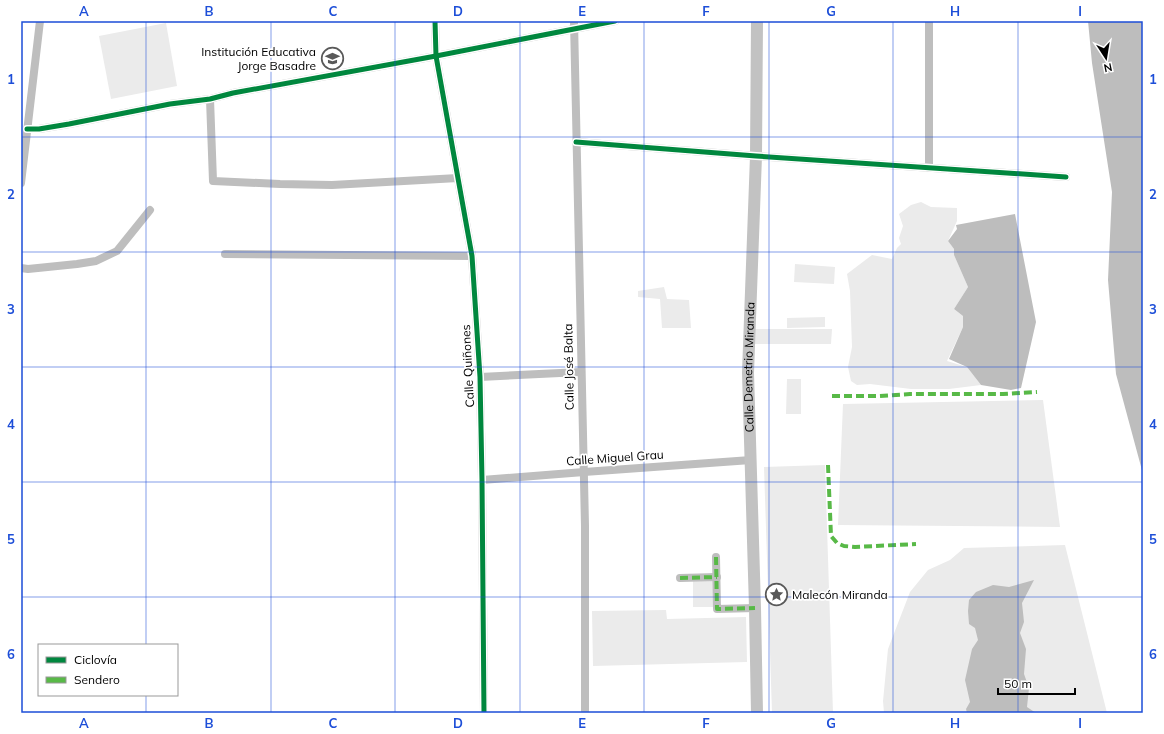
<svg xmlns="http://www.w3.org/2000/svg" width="1164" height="734" font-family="Mulish,sans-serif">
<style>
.green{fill:#ebebeb}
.water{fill:#bdbdbd}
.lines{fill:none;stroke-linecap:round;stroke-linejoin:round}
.street{stroke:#bebebe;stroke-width:8}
.secondary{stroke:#c2c2c2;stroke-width:12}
.quiet{stroke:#58b947;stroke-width:4;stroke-dasharray:8 4;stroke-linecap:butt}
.cycleway-casing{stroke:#fff;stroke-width:8}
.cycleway{stroke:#00873e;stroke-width:5}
.grid{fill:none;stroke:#1d4ed8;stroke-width:1;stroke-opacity:0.55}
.labels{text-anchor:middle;stroke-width:3.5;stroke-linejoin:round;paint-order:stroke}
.poi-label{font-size:12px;fill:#000;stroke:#fff;text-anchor:end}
.street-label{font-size:12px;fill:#000;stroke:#fff}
.neatline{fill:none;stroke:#1d4ed8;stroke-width:1.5}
.grid-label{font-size:13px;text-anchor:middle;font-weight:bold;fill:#1d4ed8}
</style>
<rect width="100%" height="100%" fill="#fff"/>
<!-- green -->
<g class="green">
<path d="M166,23L177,86L111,99L99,36Z"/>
<path d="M921,202L931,207L957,208V221L948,241L954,249V255L968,287L954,309L963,316V327L947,361L967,367L981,385L949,389H911L870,384L857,385L851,381L848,367L852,347L850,291L847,274L872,255L892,259L897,248L901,244L899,238L903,226L899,214L911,205Z"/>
<path d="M795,264L835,267L834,284L794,282Z"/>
<path d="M664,287L667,299L689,300L691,328H662L660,299L638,297V291Z"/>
<path d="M825,317V327L787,328V318Z"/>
<path d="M755,329H832L831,344H755Z"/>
<path d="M787,379H801V414H786Z"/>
<path d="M1043,400L1060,527L838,525L843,404Z"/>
<path d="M825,465L833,713H772L764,467Z"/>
<path d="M1065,545L1107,713H884L883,701L888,649L910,592L928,570L950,560L964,548Z"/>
<path d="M716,578V607H693V580Z"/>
<path d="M666,610L667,619L746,617L747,662L593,666L592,611Z"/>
</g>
<!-- water -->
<g class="water">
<path d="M1088,21H1143V474L1116,374L1108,280L1112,192L1092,63Z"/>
<path d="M1015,214L1036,322L1021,388L1011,390L981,385L967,367L949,359L963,327V316L954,309L968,287L954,255V249L948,241L957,229L956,225Z"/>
<path d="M1034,580L1022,603L1024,622L1020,633L1026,649L1024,674L1029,688L1027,707L1036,713H967L966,709L970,702L965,680L972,649L978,640L975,628L969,624L968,611L969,600L976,592L993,585L1009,587Z"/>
</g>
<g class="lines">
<!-- street -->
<g class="street">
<path d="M435,21L436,56L472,256L480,377L482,480L484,713"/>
<path d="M574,21L585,526V713"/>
<path d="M210,99L213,181L280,184L332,185L458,178"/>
<path d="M27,129H39L69,124L170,104L210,99L233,93L436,56L615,21"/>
<path d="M576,142L756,156L1066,177"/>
<path d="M929,168V21"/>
<path d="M21,183L40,21"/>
<path d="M225,254L472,256"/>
<path d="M21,268L28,269L77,264L96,261L117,251L150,210"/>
<path d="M480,377L581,372"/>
<path d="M482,480L584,472L751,460"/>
<path d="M716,557L717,609L755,608"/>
<path d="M680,578L717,577"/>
</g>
<!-- secondary -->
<path class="secondary" id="s1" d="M757,713L755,608L748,373L756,156L757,21"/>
<!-- quiet -->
<g class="quiet">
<path d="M832,396H879L910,394H1003L1037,392"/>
<path d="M828,465L831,536L837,543L844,546L855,547L916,544"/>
<path d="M716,557L717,609L755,608"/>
<path d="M680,578L717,577"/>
</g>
<defs>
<g id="cycleway">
<path d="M435,21L436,56L472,256L480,377L482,480L484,713"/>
<path d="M27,129H39L69,124L170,104L210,99L233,93L436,56L615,21"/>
<path d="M576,142L756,156L1066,177"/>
</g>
</defs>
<!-- cycleway casing -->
<use href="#cycleway" class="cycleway-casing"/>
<!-- cycleway -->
<use href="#cycleway" class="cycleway"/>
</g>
<!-- grid -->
<path class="grid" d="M146,21V645M271,21V713M395,21V713M520,21V713M644,21V713M769,21V713M893,21V713M1018,21V713M21,137H1143M21,252H1143M21,367H1143M21,482H1143M21,597H1143M146,695V713"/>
<!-- icons -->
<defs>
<symbol id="school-ring" viewBox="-11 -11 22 22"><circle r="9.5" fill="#fff" stroke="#595959" stroke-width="1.5"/><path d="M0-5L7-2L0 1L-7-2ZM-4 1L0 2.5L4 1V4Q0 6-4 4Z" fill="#595959"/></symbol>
<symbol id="sight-ring" viewBox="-11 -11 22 22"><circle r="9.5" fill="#fff" stroke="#595959" stroke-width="1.5"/><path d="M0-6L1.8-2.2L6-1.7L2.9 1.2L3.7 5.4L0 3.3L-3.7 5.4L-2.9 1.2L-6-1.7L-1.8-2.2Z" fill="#595959"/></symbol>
</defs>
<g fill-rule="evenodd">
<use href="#school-ring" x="320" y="46" width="25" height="25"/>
<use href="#sight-ring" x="764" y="582" width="25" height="25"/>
</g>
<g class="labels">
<!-- poi labels -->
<g class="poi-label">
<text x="316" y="56">Institución Educativa<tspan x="316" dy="14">Jorge Basadre</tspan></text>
<text x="792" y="599" text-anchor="start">Malecón Miranda</text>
</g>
<!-- street labels -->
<g class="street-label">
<text transform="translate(468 366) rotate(-93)" y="4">Calle Quiñones</text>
<text transform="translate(569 367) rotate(-91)" y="4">Calle José Balta</text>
<text dy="4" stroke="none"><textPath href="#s1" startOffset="346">Calle Demetrio Miranda</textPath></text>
<text transform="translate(615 458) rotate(-4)" y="4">Calle Miguel Grau</text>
</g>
</g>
<!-- border -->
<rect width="1164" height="734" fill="none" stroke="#ffffff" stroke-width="44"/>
<!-- legend -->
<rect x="38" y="644" width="140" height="52" fill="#ffffff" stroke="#999999"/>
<rect x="46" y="657" width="20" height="6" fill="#00873e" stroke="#999999"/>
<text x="74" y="664" font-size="12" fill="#000000">Ciclovía</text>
<rect x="46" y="677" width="20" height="6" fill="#58b947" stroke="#999999"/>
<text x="74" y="684" font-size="12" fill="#000000">Sendero</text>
<!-- north arrow -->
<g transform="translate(1106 58) rotate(168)" stroke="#ffffff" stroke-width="3" paint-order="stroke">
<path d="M0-3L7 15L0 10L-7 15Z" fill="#000000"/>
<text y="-6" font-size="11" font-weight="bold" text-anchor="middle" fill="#000000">N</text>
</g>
<!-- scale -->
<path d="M998 688v6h77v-6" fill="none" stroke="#000000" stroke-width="2"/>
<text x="1004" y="688" font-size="12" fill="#000000" stroke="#ffffff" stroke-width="3" paint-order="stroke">50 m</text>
<rect x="22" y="22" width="1120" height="690" class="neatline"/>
<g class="grid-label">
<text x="84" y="16">A</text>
<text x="209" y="16">B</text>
<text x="333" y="16">C</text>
<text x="458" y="16">D</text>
<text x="582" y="16">E</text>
<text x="706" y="16">F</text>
<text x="831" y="16">G</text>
<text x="955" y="16">H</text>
<text x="1080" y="16">I</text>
<text x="11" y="84">1</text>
<text x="1153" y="84">1</text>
<text x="11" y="199">2</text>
<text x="1153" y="199">2</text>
<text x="11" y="314">3</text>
<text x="1153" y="314">3</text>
<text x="11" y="429">4</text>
<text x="1153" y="429">4</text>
<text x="11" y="544">5</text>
<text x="1153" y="544">5</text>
<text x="11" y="659">6</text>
<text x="1153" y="659">6</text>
<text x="84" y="728">A</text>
<text x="209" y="728">B</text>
<text x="333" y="728">C</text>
<text x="458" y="728">D</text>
<text x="582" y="728">E</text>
<text x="706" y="728">F</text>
<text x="831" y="728">G</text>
<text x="955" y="728">H</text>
<text x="1080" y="728">I</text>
</g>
</svg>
